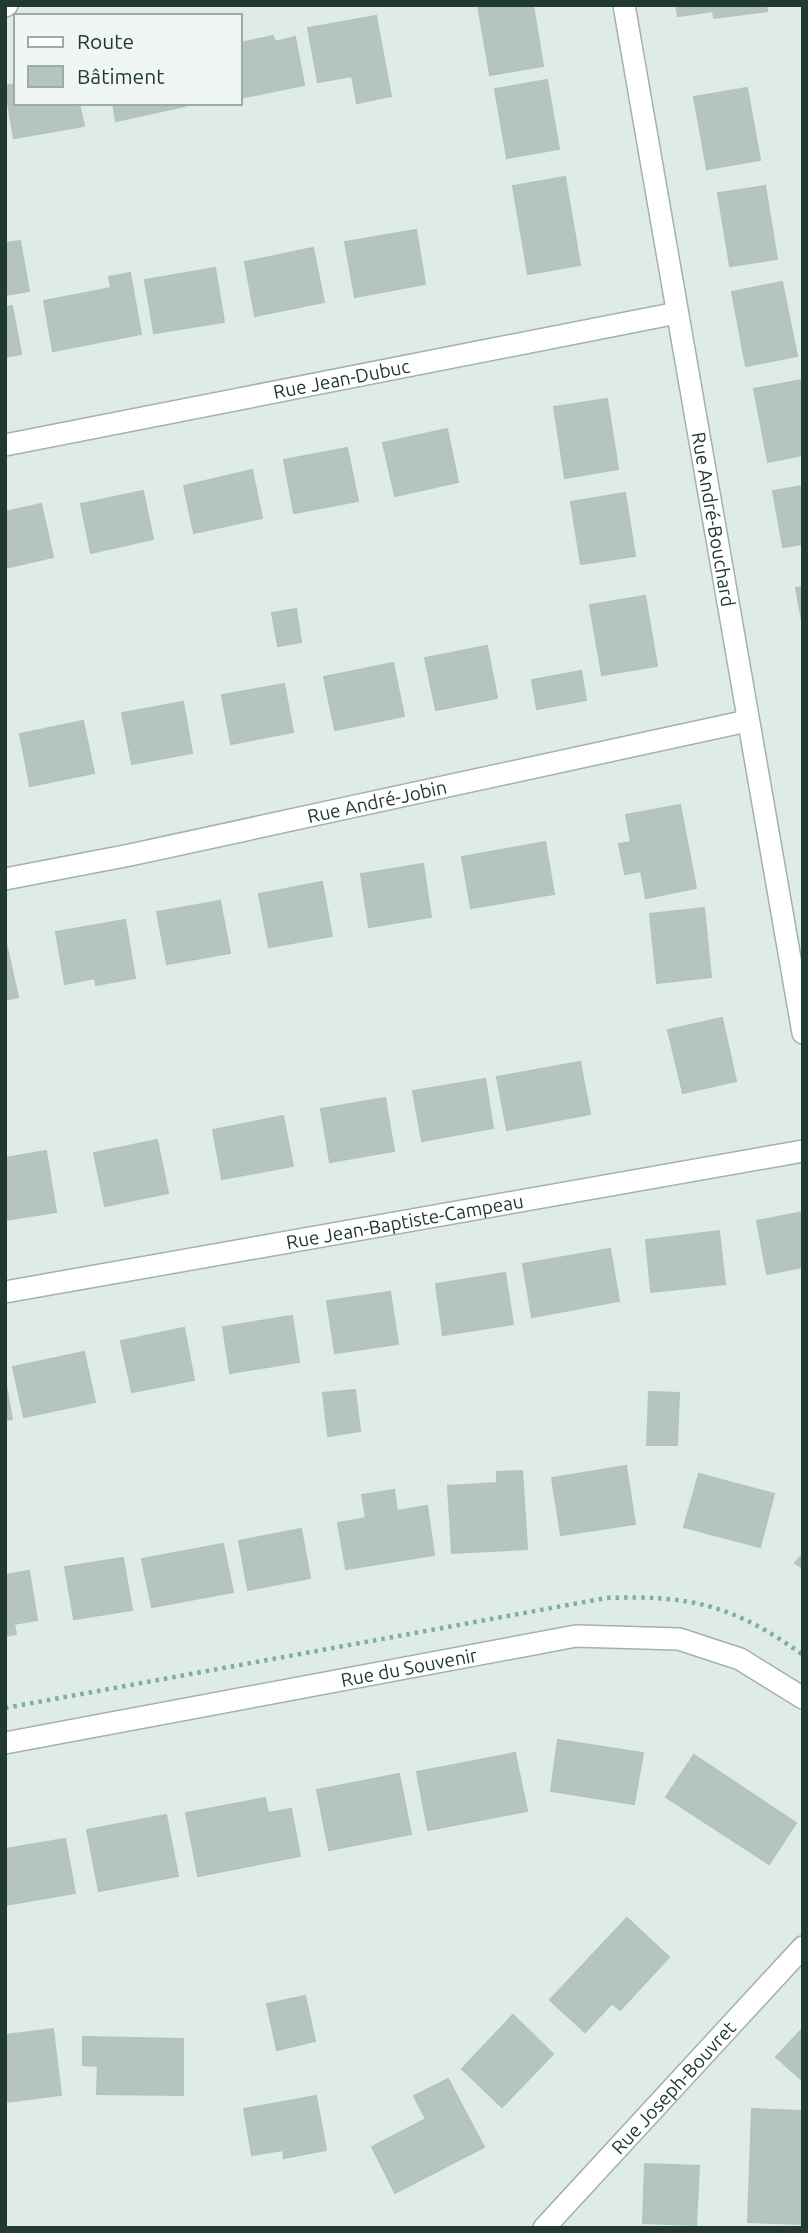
<svg xmlns="http://www.w3.org/2000/svg" width="808" height="2233" font-family="Ubuntu,sans-serif">
<style>
.building{fill:#b5c5be;stroke:#b2c4bc;stroke-width:2}
.lines{fill:none;stroke-linecap:round;stroke-linejoin:round}
.minor-casing{stroke:#a2b2ac;stroke-width:24}
.path{stroke:#7fae9f;stroke-width:4.5;stroke-dasharray:3.5 5;stroke-linecap:butt}
.minor{stroke:#fff;stroke-width:21}
.labels{text-anchor:middle;stroke-width:5;stroke-linejoin:round;paint-order:stroke}
.street-label{font-size:19px;fill:#203a33;stroke:#f0f7f3}
</style>
<rect width="100%" height="100%" fill="#dfebe5"/>
<!-- building -->
<g class="building">
<path d="M478,5H533L543,66L490,75Z"/>
<path d="M676,5H766L767,11L714,18L713,11L678,16Z"/>
<path d="M376,16L391,96L357,103L352,76L318,82L308,28Z"/>
<path d="M273,36L275,42L295,37L304,85L240,98V43Z"/>
<path d="M547,80L559,149L507,158L495,89Z"/>
<path d="M16,84V103H79L84,126L14,138L5,86Z"/>
<path d="M747,88L760,160L707,169L694,97Z"/>
<path d="M113,103H184L185,106L116,121Z"/>
<path d="M565,177L580,265L528,274L513,186Z"/>
<path d="M765,186L777,259L730,266L718,193Z"/>
<path d="M416,230L425,284L355,297L345,242Z"/>
<path d="M20,241L29,291L5,295V243Z"/>
<path d="M313,248L324,302L255,316L245,262Z"/>
<path d="M215,268L224,322L154,333L145,280Z"/>
<path d="M130,273L141,334L53,351L44,301L111,288L109,277Z"/>
<path d="M782,282L797,356L746,366L732,292Z"/>
<path d="M12,306L21,354L5,357V307Z"/>
<path d="M802,380L803,455L768,462L754,389Z"/>
<path d="M607,399L618,469L565,478L554,407Z"/>
<path d="M447,429L458,482L395,496L383,443Z"/>
<path d="M347,448L358,501L294,513L284,460Z"/>
<path d="M252,470L262,518L194,533L184,486Z"/>
<path d="M803,486V544L783,547L773,491Z"/>
<path d="M143,491L153,539L91,553L81,504Z"/>
<path d="M625,493L635,556L581,564L571,502Z"/>
<path d="M41,504L53,557L5,568V512Z"/>
<path d="M803,587V626L796,588Z"/>
<path d="M645,596L657,666L602,675L590,605Z"/>
<path d="M296,609L301,642L278,646L272,613Z"/>
<path d="M487,646L497,698L436,710L425,658Z"/>
<path d="M393,663L404,716L335,730L324,677Z"/>
<path d="M581,671L586,700L537,709L532,680Z"/>
<path d="M284,684L293,732L231,744L222,695Z"/>
<path d="M183,702L192,753L132,764L122,713Z"/>
<path d="M83,721L94,773L30,786L20,734Z"/>
<path d="M680,805L696,888L646,898L641,871L625,874L619,844L631,842L626,815Z"/>
<path d="M545,842L554,894L471,908L462,857Z"/>
<path d="M423,864L431,917L369,927L361,874Z"/>
<path d="M322,882L332,936L269,947L259,894Z"/>
<path d="M220,901L230,953L167,964L157,912Z"/>
<path d="M704,908L711,977L657,983L650,914Z"/>
<path d="M125,920L135,978L96,985L95,978L65,984L56,932Z"/>
<path d="M5,939L18,997L5,1000Z"/>
<path d="M722,1018L736,1081L683,1093L668,1030Z"/>
<path d="M580,1062L590,1114L507,1130L497,1077Z"/>
<path d="M485,1079L493,1128L422,1141L413,1091Z"/>
<path d="M385,1098L394,1151L330,1162L321,1109Z"/>
<path d="M283,1116L293,1166L222,1179L213,1130Z"/>
<path d="M157,1140L168,1193L105,1206L94,1153Z"/>
<path d="M46,1151L56,1212L5,1220V1158Z"/>
<path d="M803,1212V1267L767,1274L757,1221Z"/>
<path d="M719,1231L725,1284L651,1292L646,1240Z"/>
<path d="M610,1249L619,1301L532,1317L523,1264Z"/>
<path d="M505,1273L513,1324L443,1335L436,1284Z"/>
<path d="M390,1292L398,1344L335,1353L327,1301Z"/>
<path d="M292,1316L299,1362L230,1373L223,1327Z"/>
<path d="M184,1328L194,1380L132,1392L121,1341Z"/>
<path d="M84,1352L95,1402L24,1417L13,1367Z"/>
<path d="M5,1380L12,1419L5,1420Z"/>
<path d="M355,1390L360,1431L328,1436L323,1393Z"/>
<path d="M649,1392L679,1393L677,1445H647Z"/>
<path d="M626,1466L635,1524L561,1535L552,1478Z"/>
<path d="M522,1471L527,1549L452,1553L448,1486L497,1483V1472Z"/>
<path d="M699,1474L774,1494L760,1547L684,1527Z"/>
<path d="M394,1490L397,1511L427,1506L434,1555L346,1569L338,1523L366,1518L362,1495Z"/>
<path d="M301,1529L310,1578L248,1590L239,1541Z"/>
<path d="M223,1544L233,1592L152,1607L142,1559Z"/>
<path d="M803,1554V1568L795,1563Z"/>
<path d="M123,1558L132,1610L74,1619L65,1567Z"/>
<path d="M29,1571L37,1620L14,1624L16,1634L5,1636V1575Z"/>
<path d="M558,1740L643,1753L634,1804L551,1791Z"/>
<path d="M515,1753L527,1811L428,1830L417,1772Z"/>
<path d="M694,1755L796,1823L769,1864L666,1797Z"/>
<path d="M399,1774L411,1834L329,1850L317,1790Z"/>
<path d="M265,1798L268,1813L291,1809L300,1856L198,1876L186,1813Z"/>
<path d="M166,1815L178,1876L99,1891L87,1830Z"/>
<path d="M65,1839L75,1893L5,1905V1849Z"/>
<path d="M627,1918L669,1957L620,2010L612,2003L585,2032L550,2000Z"/>
<path d="M305,1996L315,2041L277,2050L267,2004Z"/>
<path d="M513,2015L553,2054L502,2107L462,2069Z"/>
<path d="M803,2028V2081L776,2057Z"/>
<path d="M53,2029L61,2095L5,2102V2035Z"/>
<path d="M83,2037L183,2039V2095L97,2094L98,2066L83,2065Z"/>
<path d="M448,2079L484,2147L395,2193L372,2147L426,2119L414,2096Z"/>
<path d="M316,2096L326,2150L284,2158L283,2150L252,2155L244,2109Z"/>
<path d="M752,2109L800,2111L803,2224L748,2222Z"/>
<path d="M645,2164L699,2166L696,2225L643,2223Z"/>
</g>
<g class="lines">
<defs>
<g id="minor">
<path id="s1" d="M624,5L803,1033"/>
<path d="M5,6L7,5"/>
<path id="s2" d="M5,445L677,313"/>
<path id="s3" d="M5,879L130,855L747,721"/>
<path id="s4" d="M5,1292L803,1151"/>
<path id="s5" d="M5,1743L576,1636L679,1639L740,1659L803,1698"/>
<path id="s6" d="M544,2228L803,1947"/>
</g>
</defs>
<!-- minor casing -->
<use href="#minor" class="minor-casing"/>
<!-- path -->
<path class="path" d="M5,1708L606,1598C690,1595 734,1605 803,1655"/>
<!-- minor -->
<use href="#minor" class="minor"/>
</g>
<g class="labels">
<!-- street labels -->
<g class="street-label">
<text dy="7" stroke="none"><textPath href="#s2" startOffset="343">Rue Jean-Dubuc</textPath></text>
<text dy="7" stroke="none"><textPath href="#s1" startOffset="522">Rue André-Bouchard</textPath></text>
<text dy="7" stroke="none"><textPath href="#s3" startOffset="380">Rue André-Jobin</textPath></text>
<text dy="7" stroke="none"><textPath href="#s4" startOffset="406">Rue Jean-Baptiste-Campeau</textPath></text>
<text dy="7" stroke="none"><textPath href="#s5" startOffset="411">Rue du Souvenir</textPath></text>
<text dy="7" stroke="none"><textPath href="#s6" startOffset="191">Rue Joseph-Bouvret</textPath></text>
</g>
</g>
<!-- border -->
<rect width="808" height="2233" fill="none" stroke="#203a33" stroke-width="14"/>
<!-- legend -->
<rect x="14" y="14" width="228" height="91" fill="#f0f7f3" stroke="#9daba6" stroke-width="2"/>
<rect x="28" y="37" width="35" height="10" fill="#ffffff" stroke="#9daba6" stroke-width="2"/>
<text x="77" y="49" font-size="21" fill="#203a33">Route</text>
<rect x="28" y="66" width="35" height="21" fill="#b5c5be" stroke="#9daba6" stroke-width="2"/>
<text x="77" y="84" font-size="21" fill="#203a33">Bâtiment</text>
</svg>
